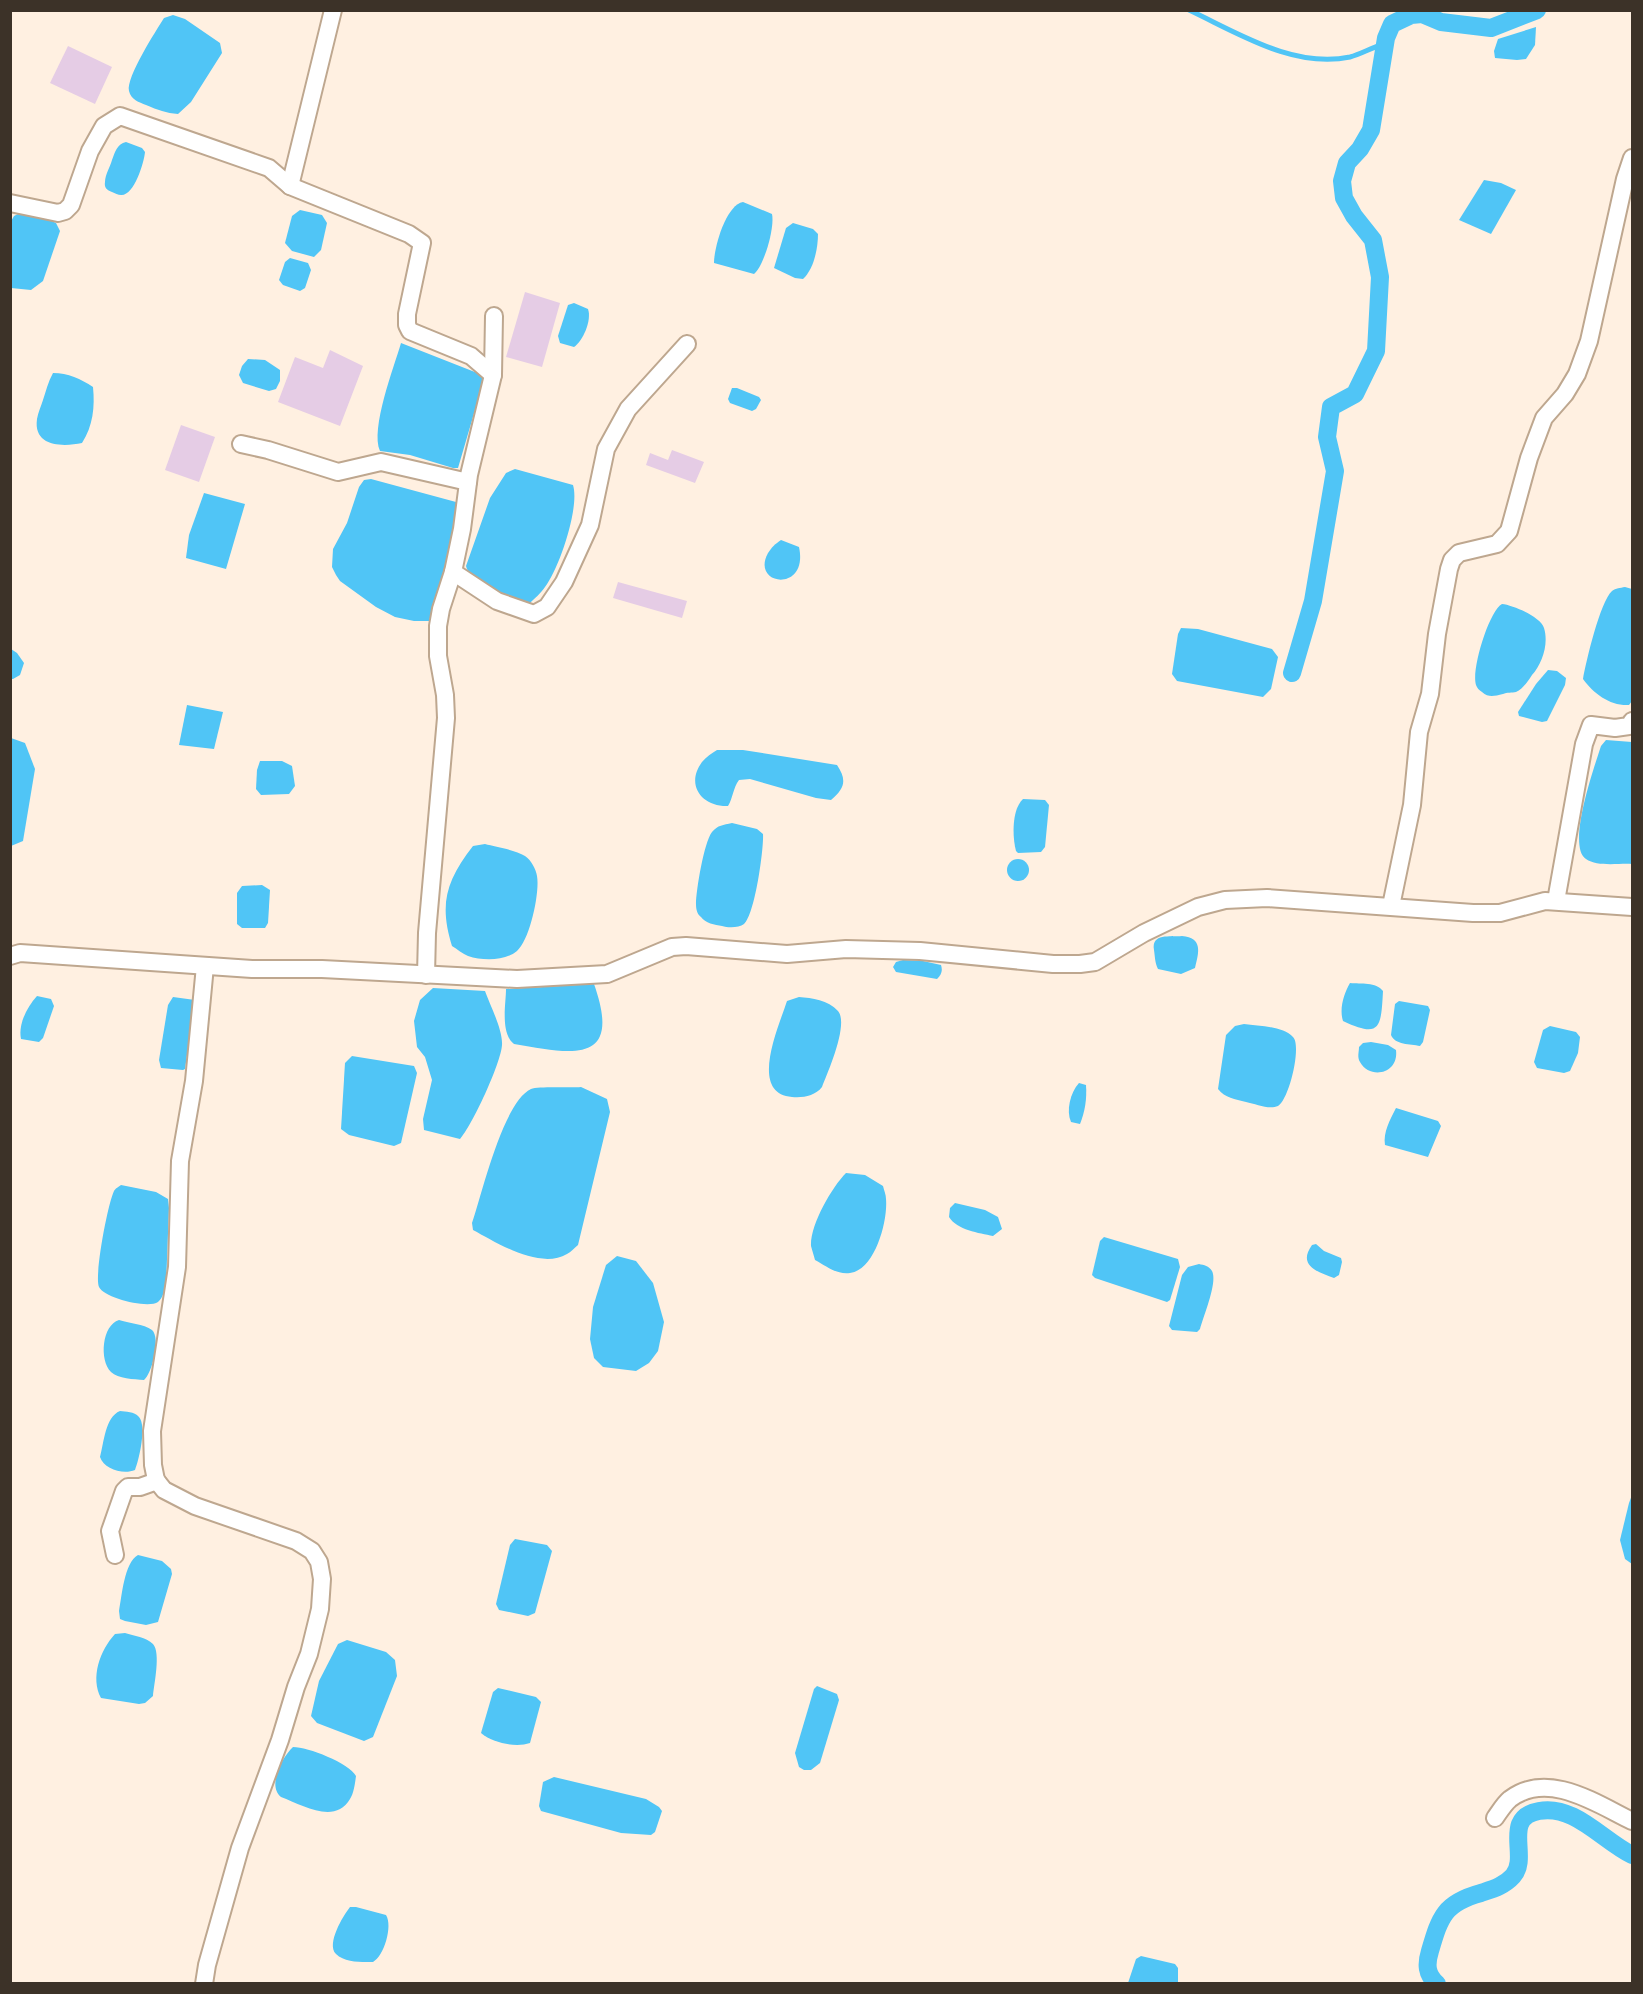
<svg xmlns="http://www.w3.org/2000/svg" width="1643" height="1994" font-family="'PT Sans Narrow',sans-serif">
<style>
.water{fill:#50c5f6}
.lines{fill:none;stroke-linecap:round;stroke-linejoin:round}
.stream{stroke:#50c5f6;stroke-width:5}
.canal{stroke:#50c5f6;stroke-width:18}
.building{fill:#e5cce5}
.street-casing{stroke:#bea78f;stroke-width:20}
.street{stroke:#fff;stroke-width:16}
</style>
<rect width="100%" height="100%" fill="#fff0e1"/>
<!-- water -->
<g class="water">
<path d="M173,15L185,19L220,43L222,53L191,102L178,114C166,113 158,110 146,105C139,102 131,100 129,91C126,77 156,31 164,18Z"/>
<path d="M1536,27L1535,45L1526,59L1517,60L1495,58L1494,51L1498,39Z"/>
<path d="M126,142L142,148L145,152C144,163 134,196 121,195C118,195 115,193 112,192C107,190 104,188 105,182C105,175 110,167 112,160C115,152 117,144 126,142Z"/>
<path d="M1484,180L1501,183L1516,190L1491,234L1459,220Z"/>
<path d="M743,202L772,214C775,227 764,266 754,274L714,263C714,247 726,205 743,202Z"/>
<path d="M300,210L322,215L327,223L321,250L314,257L292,251L285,243L292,216Z"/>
<path d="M22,212L43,217L56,223L60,231L43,281L31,290L11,288L10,223L14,216Z"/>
<path d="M793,223L813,229L818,234C818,248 814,269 803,279L795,278L774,268L786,228Z"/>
<path d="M290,258L308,263L311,270L305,288L300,291L283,285L279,280L285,262Z"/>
<path d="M574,303L588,309C592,320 583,341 574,347L560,343L558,336L568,305Z"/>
<path d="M401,343L485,376L458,468H453L410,455L380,451C370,429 394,367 401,343Z"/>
<path d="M248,359L265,360L280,370V381L276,389L269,391L243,383L239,375L242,366Z"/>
<path d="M53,373C68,373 81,379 93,387C95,407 93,426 82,443C63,447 33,447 37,419C38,413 41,406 43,400C46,391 48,382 53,373Z"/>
<path d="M732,388H737L759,397L761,400L756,409L752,411L730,403L728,399Z"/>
<path d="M515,469L573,485C580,507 559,569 545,587C541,593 534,599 529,604C512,600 470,584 466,566L490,498L506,473Z"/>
<path d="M371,479L456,502L459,508L455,539L429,621H414L395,617L376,607L340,581L336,575L332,567L333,549L347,523L359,487L364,480Z"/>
<path d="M204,493L245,504L226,569L186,558L189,535Z"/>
<path d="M781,540L799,547C809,593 750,586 768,553C772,547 775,544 781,540Z"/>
<path d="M1625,587L1632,589V701L1629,705C1610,706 1594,694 1583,679C1586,662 1600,602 1612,591C1616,588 1620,588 1625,587Z"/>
<path d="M1502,604C1513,605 1541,617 1544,628C1549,644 1542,664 1532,675C1528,681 1523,689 1516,692C1512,693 1507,692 1503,694C1494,696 1489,698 1482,692C1479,690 1477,688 1476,685C1471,670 1489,611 1502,604Z"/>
<path d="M1181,628L1198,629L1272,649L1278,657L1271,689L1263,697L1177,681L1172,674L1178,634Z"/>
<path d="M11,649L17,653L24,663L20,675L13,679H11Z"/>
<path d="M1548,670L1557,671L1566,678L1565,685L1547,721L1542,722L1519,716L1518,712L1536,684Z"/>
<path d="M187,705L223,712L214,749L179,745Z"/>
<path d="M11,738L25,743L35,769L23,841L11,846Z"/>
<path d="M1606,740L1632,742V864C1619,863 1597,867 1586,859C1566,846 1595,765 1601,746Z"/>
<path d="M717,750H743L837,765C847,780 845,788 831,800L816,798L750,779L739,780C733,788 733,798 728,806C702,807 685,785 702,762C706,757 712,753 717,750Z"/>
<path d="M260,761H282L292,766L295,786L289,794L261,795L256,789L257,770Z"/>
<path d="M1023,799L1045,800L1049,805L1045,847L1041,852L1018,853L1016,851C1012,836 1012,809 1023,799Z"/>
<path d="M732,823L757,829L763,834C764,848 755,915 744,924C739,928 728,928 722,926C715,925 705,923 701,917C697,914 696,909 696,904C696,891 704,842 712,832C718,825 723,825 732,823Z"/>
<path d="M485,844C496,847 516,850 525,856C531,860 536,869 537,876C540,892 530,940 517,951C505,961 483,961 468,956C463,954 457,949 452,946C439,904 446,881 473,846Z"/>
<circle cx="1018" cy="870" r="11"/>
<path d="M262,885L270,890L268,923L265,928H242L237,924V893L242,886Z"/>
<path d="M1182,936C1203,938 1199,952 1195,968L1181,974L1158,969C1155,963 1155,957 1154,950C1151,933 1170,937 1182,936Z"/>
<path d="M903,960L923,961L941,965C943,971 941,975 937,979L896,972L893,967L896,962Z"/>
<path d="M1350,983C1361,984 1376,982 1383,991C1381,1027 1381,1039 1343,1021C1339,1009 1344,993 1350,983Z"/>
<path d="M594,984C623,1066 572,1054 514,1044C500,1033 506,1004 506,989Z"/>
<path d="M433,988L485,991C490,1005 503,1030 502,1045C501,1063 472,1126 460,1139L424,1130L423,1119L432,1080L425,1057L417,1047L414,1021L420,1000Z"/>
<path d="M37,996L51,999L54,1006L43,1038L39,1042L21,1039C18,1024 27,1007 37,996Z"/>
<path d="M173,997L195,1000L185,1069L183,1070L161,1068L159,1060L168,1005Z"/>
<path d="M799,997C812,998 828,1000 838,1011C849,1024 828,1072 822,1087C815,1096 803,1098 792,1097C748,1094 779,1026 787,1001Z"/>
<path d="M1399,1001L1428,1006L1430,1010L1423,1042L1420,1046C1410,1044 1395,1045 1391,1035L1395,1004Z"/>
<path d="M1244,1024C1259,1026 1283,1026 1293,1037C1302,1046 1289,1100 1278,1106C1269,1110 1256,1104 1246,1102C1235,1099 1225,1098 1218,1089L1226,1035L1235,1026Z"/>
<path d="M1550,1026L1576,1032L1580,1037L1578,1053L1570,1071L1564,1073L1537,1068L1534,1062L1543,1030Z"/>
<path d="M1371,1042L1388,1045L1396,1050C1399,1074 1370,1080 1360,1062C1357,1057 1359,1052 1359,1047L1363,1043Z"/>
<path d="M352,1056L414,1066L417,1073L401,1143L394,1146L349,1135L341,1129L345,1063Z"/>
<path d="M1079,1083L1086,1085C1087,1099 1085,1111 1080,1124L1071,1122C1066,1111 1070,1093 1079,1083Z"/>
<path d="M581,1087L607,1099L610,1112L578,1245C574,1248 571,1252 567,1254C540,1270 497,1243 473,1230L472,1223C482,1194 503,1102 531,1089C538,1086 571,1088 581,1087Z"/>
<path d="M1396,1108L1438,1121L1441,1126L1428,1157L1385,1145C1383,1132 1390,1120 1396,1108Z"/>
<path d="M846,1173L865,1175L883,1186C884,1190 886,1195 886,1199C888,1221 875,1270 850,1273C837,1275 826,1266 815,1260C814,1256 812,1250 811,1246C810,1225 832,1187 846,1173Z"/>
<path d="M121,1185L156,1192L168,1199L169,1208L166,1285C164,1291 163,1298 158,1302C148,1309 104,1298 99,1287C94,1276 108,1203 114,1191C116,1188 117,1188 121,1185Z"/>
<path d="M955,1203L985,1210L998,1217L1002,1229L993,1236C979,1233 957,1230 949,1217L950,1208Z"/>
<path d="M1104,1237L1178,1259L1180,1267L1170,1300L1167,1302L1095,1278L1092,1275L1100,1241Z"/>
<path d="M1316,1244L1324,1251L1341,1258L1342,1262L1339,1275L1334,1278C1318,1272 1297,1266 1312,1245Z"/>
<path d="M617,1256L636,1261L653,1283L664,1322L658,1351L649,1363L636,1371L603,1367L594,1358L590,1339L593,1307L606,1265Z"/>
<path d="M1199,1264C1204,1265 1209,1266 1212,1271C1218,1282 1203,1317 1200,1329L1197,1332L1172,1330L1169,1326L1182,1275L1188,1267Z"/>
<path d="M119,1320C128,1323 144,1324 152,1330C161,1338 152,1374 144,1380C134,1379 118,1379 111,1372C99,1360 102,1325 119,1320Z"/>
<path d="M120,1411C126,1412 134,1411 139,1417C147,1426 139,1460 135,1470C123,1475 104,1469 100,1457C104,1443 105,1417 120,1411Z"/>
<path d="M1632,1495V1564L1625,1559L1620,1540L1629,1503Z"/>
<path d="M515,1539L547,1545L552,1551L535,1613L528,1616L499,1610L496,1604L510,1545Z"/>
<path d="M138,1555L162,1561L171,1569L172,1574L158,1622L146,1625L125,1621L120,1619L119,1611C122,1596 124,1563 138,1555Z"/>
<path d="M125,1633C134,1636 146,1637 153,1644C161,1653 154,1684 153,1696L145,1703L139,1704L101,1698C90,1678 100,1650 115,1634Z"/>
<path d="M347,1640L386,1652L395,1660L397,1676L373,1737L364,1741L317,1723L311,1716L319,1681L338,1644Z"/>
<path d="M817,1686L837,1694L839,1700L820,1763L811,1770H804L799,1767L795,1753L814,1689Z"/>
<path d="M498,1688L536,1697L541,1702L530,1743C516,1748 493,1743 481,1733L493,1692Z"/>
<path d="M293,1747C308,1747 349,1763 356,1776C355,1783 354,1793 350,1799C335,1825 302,1805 281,1797C267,1786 282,1757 293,1747Z"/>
<path d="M554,1777L646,1799L659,1807L662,1811L655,1832L651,1835L621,1833L541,1811L539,1806L543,1782Z"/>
<path d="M350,1907H356L386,1915C393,1926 384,1956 373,1962C362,1962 345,1963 336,1954C326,1944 343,1916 350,1907Z"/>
<path d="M1141,1956L1175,1964L1178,1968V1983H1128L1136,1959Z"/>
</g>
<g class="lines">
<!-- stream -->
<path class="stream" d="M1189,10C1238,33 1294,69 1350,57C1362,54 1372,47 1385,44"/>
<!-- canal -->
<g class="canal">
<path d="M1292,673L1313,601L1335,471L1327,437L1331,407L1355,394L1376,351L1380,277L1373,240L1354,216L1344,198L1342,181L1347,163L1360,149L1371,130L1386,38L1392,24L1411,15L1422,14L1441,22L1491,28L1537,10"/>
<path d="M1437,1984C1426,1974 1426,1964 1430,1951C1440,1917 1444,1903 1481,1893C1493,1889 1504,1886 1513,1876C1530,1857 1501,1818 1539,1811C1574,1804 1603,1841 1632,1855"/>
</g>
</g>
<!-- building -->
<g class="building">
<path d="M68,46L112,67L95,104L50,83Z"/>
<path d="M525,292L560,303L542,367L506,357Z"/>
<path d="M330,350L363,366L340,426L278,402L295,357L323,368Z"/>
<path d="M181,425L215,437L199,482L165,470Z"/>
<path d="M672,450L704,462L695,483L646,465L650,453L668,460Z"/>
<path d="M618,582L687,601L682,618L613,598Z"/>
</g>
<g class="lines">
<defs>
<g id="street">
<path d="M290,186L333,10"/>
<path d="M10,203L58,213L65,211L71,205L90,151L104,126L120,116L269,168L290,186L409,234L422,243L407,314V325L410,331L471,356L493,375"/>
<path d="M241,444L268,450L338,472L381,462L468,482"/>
<path d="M453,572L497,601L534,614L547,607L564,582L590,525L606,449L628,409L687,344"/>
<path d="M1556,901L1584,744L1591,725L1615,728L1629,726L1632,721"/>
<path d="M1391,906L1412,805L1419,732L1430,694L1437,634L1449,569L1452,560L1459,553L1497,544L1509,531L1529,458L1544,418L1565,394L1577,374L1589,341L1625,179L1632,158"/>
<path d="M10,956L20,953L252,969H322L517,979L607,974L672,947L686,946L787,954L846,949L920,951L1053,964H1080L1095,962L1144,933L1198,907L1225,900L1267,898L1473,913H1500L1545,901L1632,907"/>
<path d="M426,975L427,933L446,718L445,695L438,656V626L441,609L453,572L462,529L469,475L493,375L494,316"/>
<path d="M115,1555L110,1531L124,1491L128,1487H140L157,1481"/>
<path d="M1495,1818C1500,1811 1504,1804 1510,1799C1548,1770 1597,1804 1632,1821"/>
<path d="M204,1984L207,1965L240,1848L280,1740L296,1687L309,1654L320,1609L322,1579L319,1562L312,1551L296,1541L195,1506L164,1490L156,1480L153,1465L152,1431L177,1267L180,1161L194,1081L205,966"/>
</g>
</defs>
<!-- street casing -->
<use href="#street" class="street-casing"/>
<!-- street -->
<use href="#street" class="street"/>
</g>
<!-- border -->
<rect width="1643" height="1994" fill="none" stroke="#3c3228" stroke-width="24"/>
</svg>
